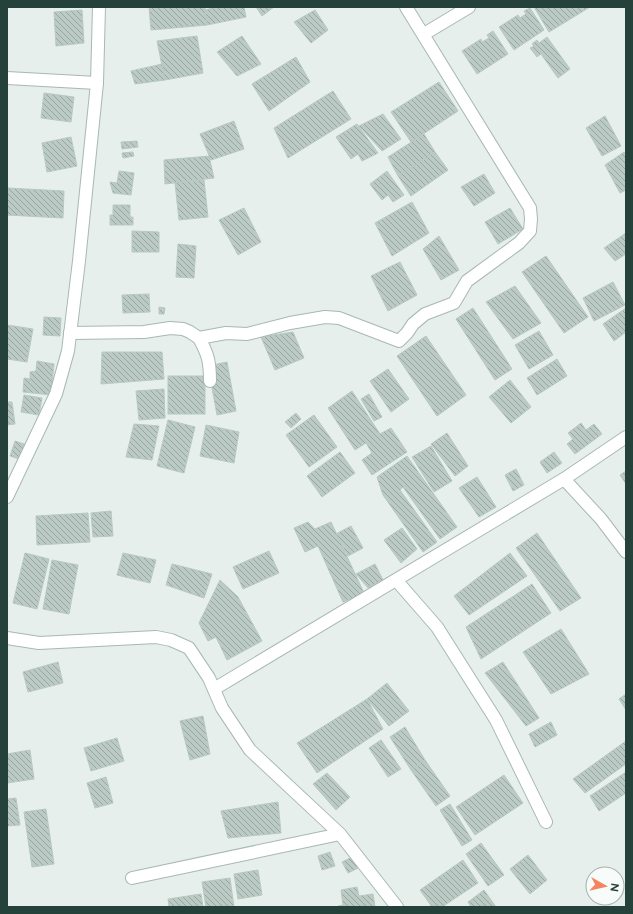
<svg xmlns="http://www.w3.org/2000/svg" width="633" height="914" font-family="Figtree,sans-serif">
<style>
.building{fill:url(#building-back-hatch);stroke:#b8c9c2}
.lines{fill:none;stroke-linecap:round;stroke-linejoin:round}
.minor-casing{stroke:#a8b8b2;stroke-width:14}
.minor{stroke:#fff;stroke-width:12}
</style>
<defs>
<pattern id="building-back-hatch" width="6" height="6" patternUnits="userSpaceOnUse"><rect width="6" height="6" fill="#bbcac4"/><path d="M-1 5l2 2M0 0l6 6M5-1l2 2" fill="none" stroke="#98a6a0"/></pattern>
</defs>
<rect width="100%" height="100%" fill="#e6efeb"/>
<!-- building -->
<g class="building">
<path d="M149,7H205L207,25L151,30Z"/>
<path d="M216,7H244L246,17L207,25L205,10Z"/>
<path d="M256,7H274L262,16Z"/>
<path d="M534,7H590L549,32Z"/>
<path d="M530,8L544,30L514,50L499,27L518,15L520,18L526,14L524,11Z"/>
<path d="M82,10L84,43L56,46L54,12Z"/>
<path d="M315,10L328,30L311,43L294,22Z"/>
<path d="M493,31L508,54L477,74L462,51L481,39L482,42L489,38L487,35Z"/>
<path d="M197,36L203,73L165,80L157,41Z"/>
<path d="M242,36L261,64L237,76L217,52Z"/>
<path d="M547,37L570,69L558,78L541,54L537,57L530,48L534,46L532,44L537,40L539,43Z"/>
<path d="M296,57L310,82L269,111L252,84Z"/>
<path d="M162,64L165,80L135,84L131,71Z"/>
<path d="M439,82L458,111L411,142L391,112Z"/>
<path d="M333,91L351,119L288,158L274,128Z"/>
<path d="M44,93L74,97L71,122L41,118Z"/>
<path d="M383,114L401,139L382,151L359,126Z"/>
<path d="M605,116L621,146L602,156L586,128Z"/>
<path d="M234,121L244,149L211,160L200,134Z"/>
<path d="M357,124L378,153L362,161L358,154L351,159L336,137Z"/>
<path d="M424,134L435,152L398,176L388,157Z"/>
<path d="M71,137L77,166L47,172L42,143Z"/>
<path d="M137,141L138,147L122,149L121,142Z"/>
<path d="M133,152L134,156L123,158L122,153Z"/>
<path d="M435,152L448,170L411,196L398,176Z"/>
<path d="M624,152L626,156V190L620,193L605,165Z"/>
<path d="M209,156L214,178L165,184L164,160Z"/>
<path d="M119,171L134,173L131,195L113,193L110,182L117,183Z"/>
<path d="M387,171L404,195L393,202L388,195L382,200L370,184Z"/>
<path d="M484,174L495,193L474,206L461,187Z"/>
<path d="M204,180L208,217L179,220L175,183Z"/>
<path d="M7,188L64,191L63,218L7,215Z"/>
<path d="M412,202L429,233L392,256L375,223Z"/>
<path d="M113,205H130V217H133V225H110V215H113Z"/>
<path d="M244,208L261,242L238,255L219,220Z"/>
<path d="M510,208L523,229L498,244L485,222Z"/>
<path d="M132,231L159,232V252H132Z"/>
<path d="M626,233V254L615,261L604,248Z"/>
<path d="M439,236L459,270L441,280L423,249Z"/>
<path d="M178,244L196,246L194,278L176,277Z"/>
<path d="M546,256L588,317L564,333L522,272Z"/>
<path d="M400,262L417,295L388,311L371,276Z"/>
<path d="M613,282L625,305L594,321L583,298Z"/>
<path d="M515,286L541,323L513,339L486,302Z"/>
<path d="M149,294L150,312L123,313L122,295Z"/>
<path d="M159,307L165,308L164,314H159Z"/>
<path d="M473,308L512,369L495,380L456,319Z"/>
<path d="M626,308V332L614,341L603,324Z"/>
<path d="M44,317L61,318L60,336L43,335Z"/>
<path d="M7,325L33,329L27,362L7,359Z"/>
<path d="M539,331L553,355L529,369L515,345Z"/>
<path d="M293,332L304,358L275,370L261,337Z"/>
<path d="M426,336L466,395L437,416L397,356Z"/>
<path d="M102,352H162L164,379L101,384Z"/>
<path d="M557,359L567,376L537,395L527,378Z"/>
<path d="M37,361L54,364L51,395L23,392L24,378L30,379V372L36,371Z"/>
<path d="M227,362L236,411L217,415L208,366Z"/>
<path d="M388,369L409,399L391,412L370,381Z"/>
<rect x="168" y="376" width="37" height="38"/>
<path d="M510,380L531,407L511,423L489,397Z"/>
<path d="M164,389L165,418L139,420L136,391Z"/>
<path d="M352,391L380,434L391,428L407,452L372,475L362,460L372,453L366,443L355,450L328,408Z"/>
<path d="M369,394L382,417L374,421L361,399Z"/>
<path d="M24,395L42,398L39,415L21,412Z"/>
<path d="M7,402H12L15,424L7,425Z"/>
<path d="M296,413L301,419L291,428L285,422Z"/>
<path d="M314,415L337,447L309,467L286,435Z"/>
<path d="M168,420L195,427L184,473L157,466Z"/>
<path d="M581,423L586,430L594,424L602,434L575,454L567,444L573,439L568,433Z"/>
<path d="M134,424L159,426L152,460L126,457Z"/>
<path d="M206,425L239,432L234,463L200,456Z"/>
<path d="M447,433L468,466L455,476L431,444Z"/>
<path d="M15,441L27,445L22,460L10,456Z"/>
<path d="M431,446L452,481L434,492L412,457Z"/>
<path d="M340,452L355,473L322,497L307,476Z"/>
<path d="M554,452L562,463L547,473L540,462Z"/>
<path d="M407,456L457,527L440,539L403,487L400,490L437,542L423,552L383,495L377,477Z"/>
<path d="M516,469L524,485L513,491L505,475Z"/>
<path d="M626,471V484L620,475Z"/>
<path d="M477,477L496,507L479,517L459,488Z"/>
<path d="M111,511L113,536L93,537L91,513Z"/>
<path d="M88,513L90,542L37,545L36,516Z"/>
<path d="M308,522L315,529L331,522L364,593L343,602L318,546L305,552L294,528Z"/>
<path d="M351,526L363,548L348,556L336,534Z"/>
<path d="M402,528L417,549L401,563L384,540Z"/>
<path d="M537,533L581,598L560,611L516,548Z"/>
<path d="M269,551L279,573L243,589L233,567Z"/>
<path d="M25,553L49,559L37,609L13,603Z"/>
<path d="M123,553L156,560L150,583L117,575Z"/>
<path d="M510,553L527,576L469,615L454,596Z"/>
<path d="M52,560L78,565L69,614L43,609Z"/>
<path d="M172,564L212,574L204,598L166,585Z"/>
<path d="M375,564L383,580L368,588L356,574Z"/>
<path d="M220,580L238,597L262,641L227,660L216,637L208,641L199,623Z"/>
<path d="M532,584L551,613L481,659L466,627Z"/>
<path d="M561,629L589,674L551,694L523,652Z"/>
<path d="M58,662L63,683L28,692L23,672Z"/>
<path d="M503,662L539,718L526,726L485,673Z"/>
<path d="M387,683L409,711L389,726L367,699Z"/>
<path d="M626,694V710L619,699Z"/>
<path d="M367,699L383,729L317,773L297,743Z"/>
<path d="M203,716L210,754L190,760L180,721Z"/>
<path d="M551,722L557,735L535,747L529,734Z"/>
<path d="M405,727L425,760L411,770L390,737Z"/>
<path d="M117,738L124,761L91,771L84,748Z"/>
<path d="M381,740L401,769L388,777L369,748Z"/>
<path d="M626,741V764L585,793L573,779Z"/>
<path d="M30,750L34,779L7,783V754Z"/>
<path d="M425,760L450,796L436,806L411,770Z"/>
<path d="M626,772V793L599,811L590,796Z"/>
<path d="M327,773L350,797L336,810L313,784Z"/>
<path d="M504,775L523,803L475,835L456,807Z"/>
<path d="M106,777L113,803L95,808L87,783Z"/>
<path d="M16,798L20,825L7,826V799Z"/>
<path d="M278,802L281,833L228,838L221,811Z"/>
<path d="M450,804L472,840L462,846L440,810Z"/>
<path d="M46,809L54,864L32,867L24,812Z"/>
<path d="M481,843L504,875L488,886L466,854Z"/>
<path d="M330,852L335,866L322,870L318,856Z"/>
<path d="M528,855L547,880L530,894L510,869Z"/>
<path d="M352,857L358,868L348,873L342,862Z"/>
<path d="M463,860L478,883L442,907H432L420,890Z"/>
<path d="M258,870L262,895L238,899L234,874Z"/>
<path d="M230,878L234,907H206L202,882Z"/>
<path d="M357,887L359,896L373,894L375,907H338V906L343,905L341,890Z"/>
<path d="M484,890L496,907H471L468,902Z"/>
<path d="M201,894L203,907H169L168,899Z"/>
</g>
<g class="lines">
<defs>
<g id="minor">
<path d="M424,34L469,7"/>
<path d="M7,78L97,83"/>
<path d="M70,333L144,332L170,328L183,329L190,332L199,338L226,333L247,334L290,323L325,317L339,318L399,341L407,333L413,324L425,314L454,303L467,281L519,243L530,231L531,219L530,208L406,7"/>
<path d="M199,338C208,354 210,362 210,381"/>
<path d="M564,479L601,519L626,552"/>
<path d="M7,497L56,394L68,351L79,261L97,83L99,7"/>
<path d="M396,580L437,627L496,720L546,822"/>
<path d="M7,638L39,643L156,637L171,640L189,648L209,678L222,708L250,750L340,834L397,907"/>
<path d="M214,689L564,479L626,437"/>
<path d="M132,878L340,834"/>
</g>
</defs>
<!-- minor casing -->
<use href="#minor" class="minor-casing"/>
<!-- minor -->
<use href="#minor" class="minor"/>
</g>
<!-- border -->
<rect width="633" height="914" fill="none" stroke="#24423a" stroke-width="16"/>
<!-- north arrow -->
<g transform="translate(605 886) rotate(98)"><circle r="19" fill="#f7fbf9" stroke="#a3b1ad"/>
<path d="M0-3L7 15L0 10L-7 15Z" fill="#f4845f"/>
<text y="-6" font-size="11" font-weight="bold" text-anchor="middle" fill="#24423a">N</text>
</g>
</svg>
